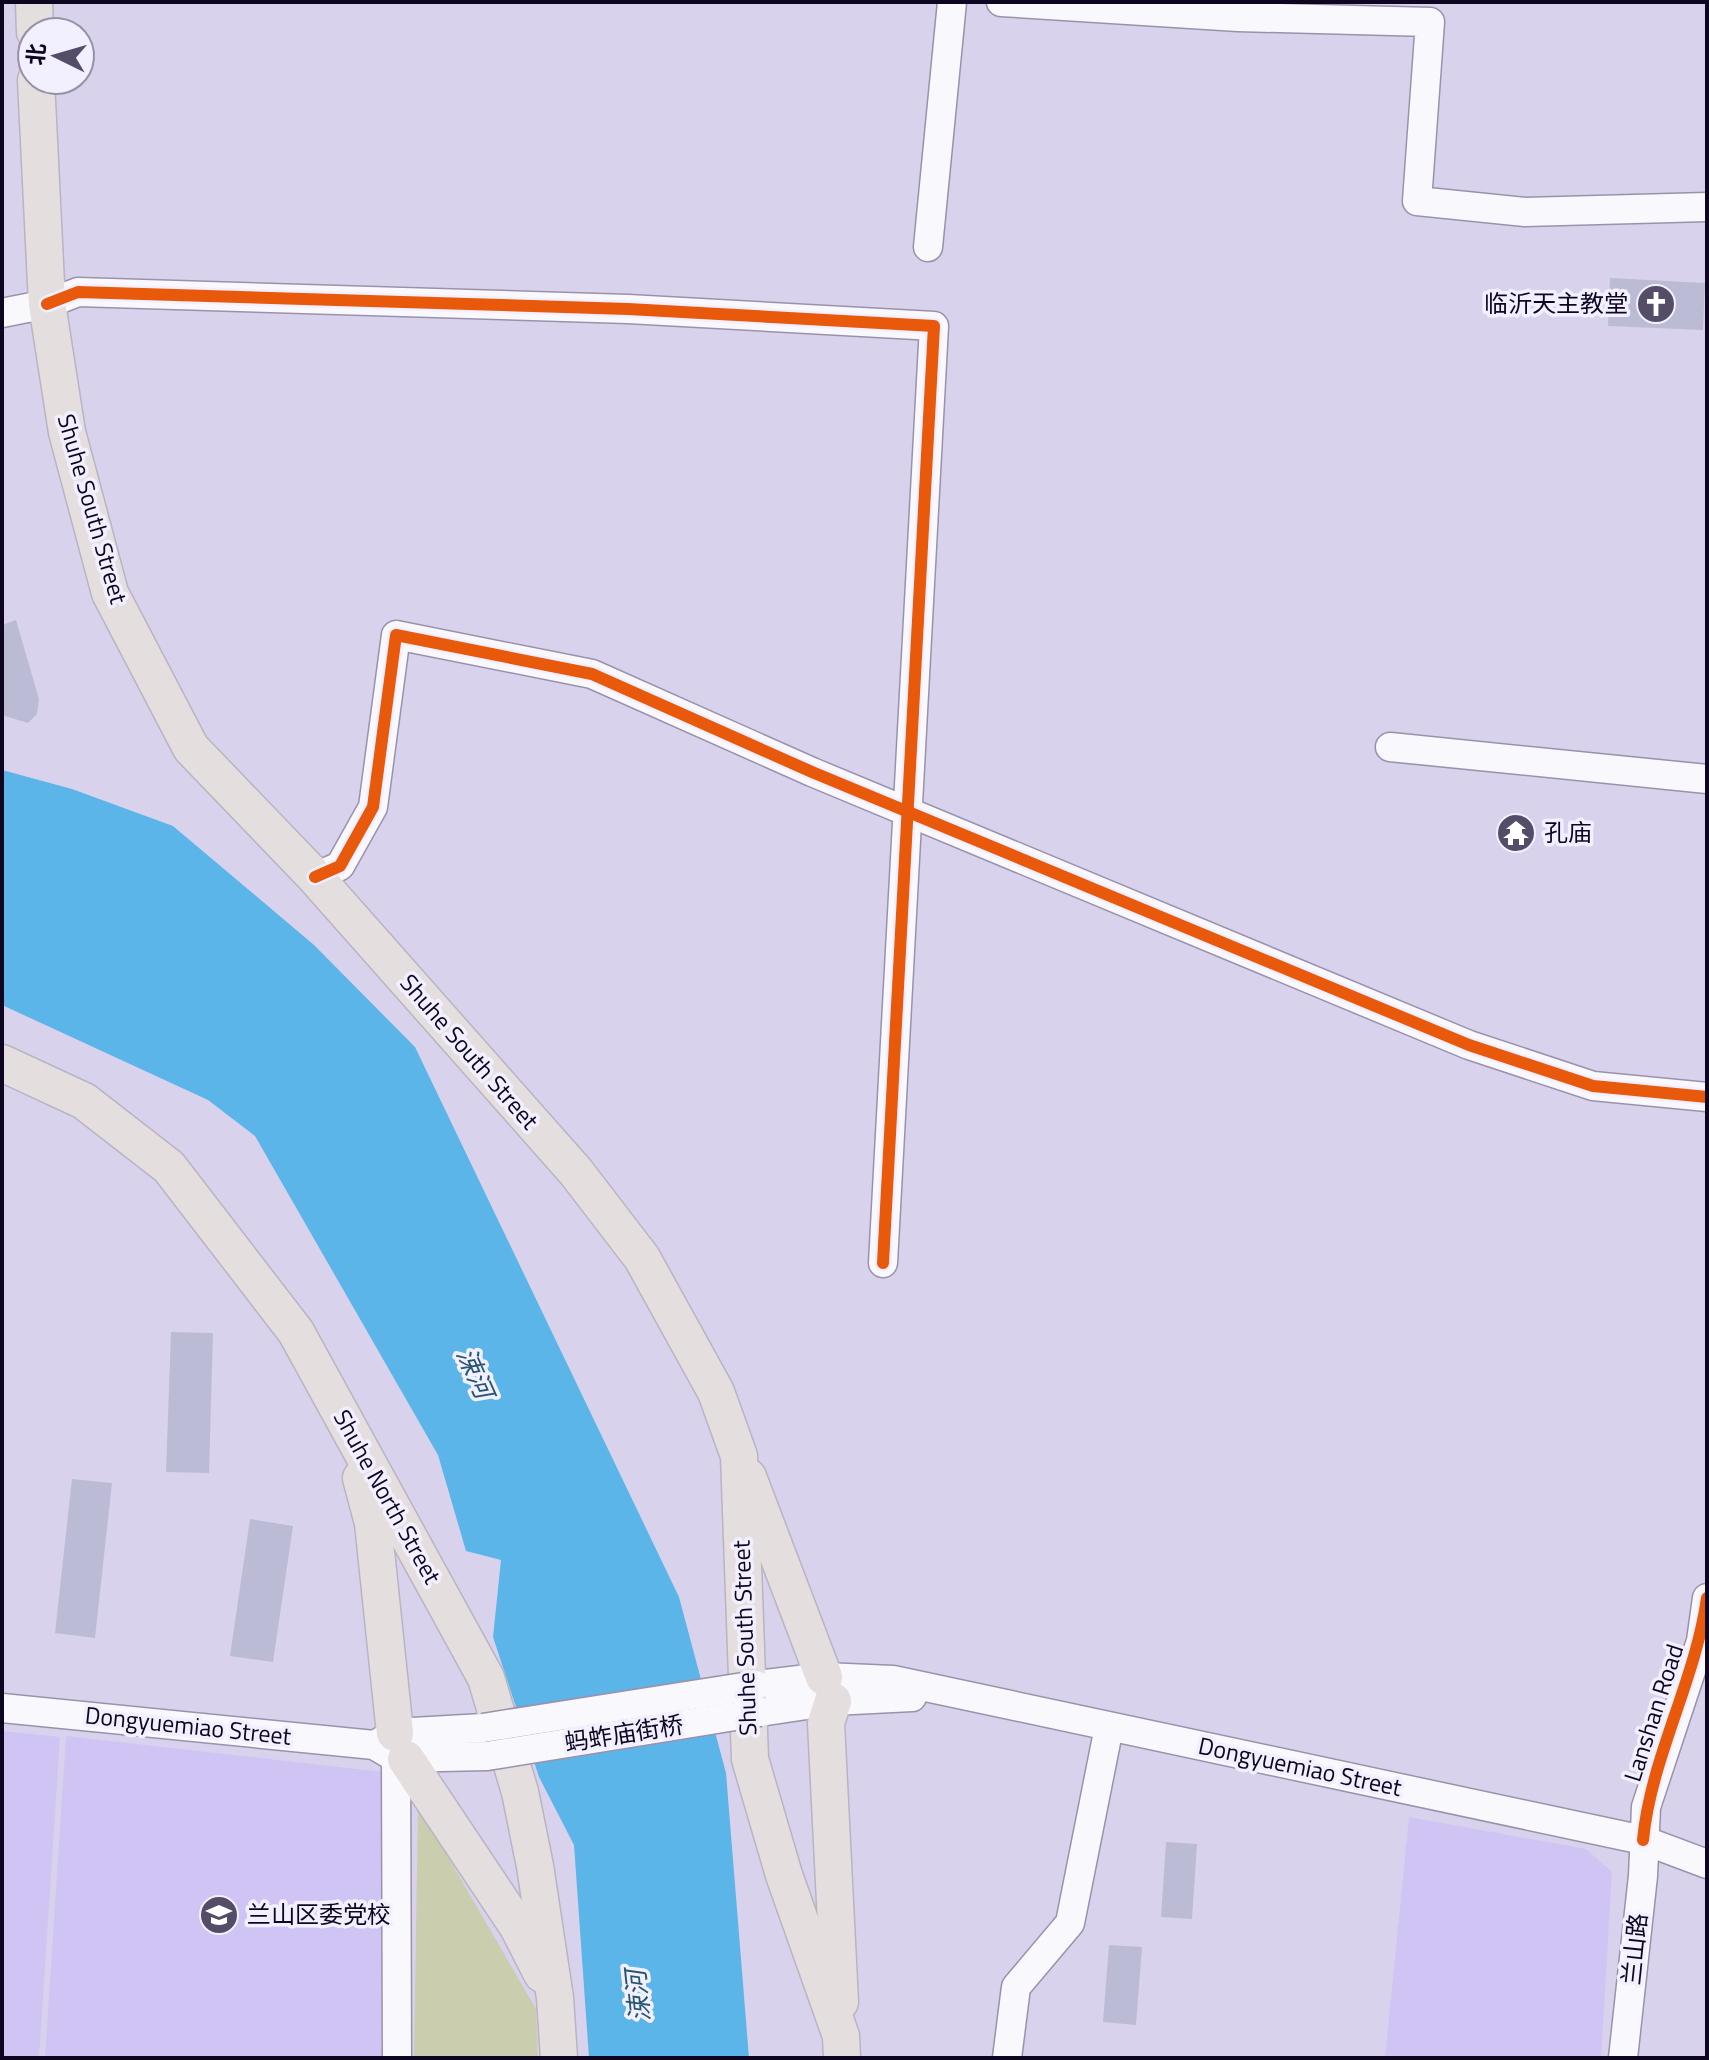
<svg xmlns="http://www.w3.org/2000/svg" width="1709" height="2060" font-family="'Titillium Web','Noto Sans SC',sans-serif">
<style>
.built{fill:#d0c4f5}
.green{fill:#cbceae}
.water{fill:#5cb5e8}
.building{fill:#bcbbd6}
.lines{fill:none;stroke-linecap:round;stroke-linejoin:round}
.minor-casing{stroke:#9a92ac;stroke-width:31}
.major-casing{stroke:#b8b4c3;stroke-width:39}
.minor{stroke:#f9f8fc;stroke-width:28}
.major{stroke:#e5dede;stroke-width:36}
.minor-bridge-casing{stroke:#9a92ac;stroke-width:31;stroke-linecap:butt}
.minor-bridge{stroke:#f9f8fc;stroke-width:28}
.cycleway-casing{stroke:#f2efff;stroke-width:17}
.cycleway{stroke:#e8590c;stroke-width:12}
.labels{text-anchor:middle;stroke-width:7;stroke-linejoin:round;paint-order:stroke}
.poi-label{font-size:24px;fill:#0e0520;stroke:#f2efff;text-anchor:start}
.street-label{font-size:24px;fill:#0e0520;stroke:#f2efff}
.water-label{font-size:26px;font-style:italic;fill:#25556f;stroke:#f2efff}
</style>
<rect width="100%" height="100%" fill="#d9d2ec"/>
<!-- built -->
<g class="built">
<path d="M2,1731L60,1737L39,2058H2Z"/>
<path d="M66,1736L383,1772L384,2058H45Z"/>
<path d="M1409,1817L1586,1849L1612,1872L1601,2058H1385Z"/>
</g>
<!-- green -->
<path class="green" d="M418,1805L536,2009L538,2058H414Z"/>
<!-- water -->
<path class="water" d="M2,770L72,789L173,826L314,945L415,1047L679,1597L726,1773L749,2058H589L574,1845L539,1777L493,1637L501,1560L466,1551L438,1455L255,1136L208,1100L2,1005Z"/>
<!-- building -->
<g class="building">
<path d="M1610,278L1705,283L1703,330L1608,326Z"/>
<path d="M16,620L39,699L37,714L28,723L2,715V625Z"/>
<path d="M171,1332L213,1333L209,1473L166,1472Z"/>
<path d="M72,1479L112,1483L95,1638L55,1633Z"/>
<path d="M250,1519L293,1526L273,1662L230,1656Z"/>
<path d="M1166,1842L1197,1844L1192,1919L1161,1917Z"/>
<path d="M1109,1945L1142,1947L1136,2025L1103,2022Z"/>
</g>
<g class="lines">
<defs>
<g id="minor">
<path d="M1001,2L1238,17L1430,22L1417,201L1525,212L1707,207"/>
<path d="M928,247L952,2"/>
<path d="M2,313L47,304L78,292L628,309L934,326L883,1263"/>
<path d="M1390,747L1707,779"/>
<path d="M315,877L340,866L373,807L396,635L592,674L812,772L1469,1045L1593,1086L1707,1097"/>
<path d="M756,1685L824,1677L893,1680L1643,1840L1707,1864"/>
<path d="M2,1708L374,1745L396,1758L487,1756"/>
<path d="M760,1712L833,1701L912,1697"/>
<path d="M378,1743L395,1733L483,1728"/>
<path d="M396,1758L397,2058"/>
<path d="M1007,2058L1016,1987L1070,1923L1109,1727"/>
<path d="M1623,2058L1643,1876L1646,1807L1701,1641L1707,1598"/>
</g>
<g id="major">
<path d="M34,2L35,32"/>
<path d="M36,80L47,304L67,432L110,593L191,748L315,877L576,1172L642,1258L716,1392L739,1456L750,1759L784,1875L841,2036L842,2058"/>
<path d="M2,1063L84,1101L169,1167L296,1332L486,1678L520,1792L535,1866L555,1998L559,2058"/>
<path d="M748,1477L824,1677"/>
<path d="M361,1478L373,1523L395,1733"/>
<path d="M833,1701L826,1723L840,2002"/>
<path d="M406,1759L518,1927L542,1974"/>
</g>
</defs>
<!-- minor casing -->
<use href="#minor" class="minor-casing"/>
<!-- major casing -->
<use href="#major" class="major-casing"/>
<!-- minor -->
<use href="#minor" class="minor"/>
<!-- major -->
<use href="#major" class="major"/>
<defs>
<g id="minor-bridge">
<path d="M483,1728L756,1685"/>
<path d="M487,1756L760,1712"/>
</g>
</defs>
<!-- minor-bridge casing -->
<use href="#minor-bridge" class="minor-bridge-casing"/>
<!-- minor-bridge -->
<use href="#minor-bridge" class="minor-bridge"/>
<defs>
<g id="cycleway">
<path d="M47,304L78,292L628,309L934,326L883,1263"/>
<path d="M315,877L340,866L373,807L396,635L592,674L812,772L1469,1045L1593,1086L1707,1097"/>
<path d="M1643,1840C1651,1757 1695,1682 1707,1598"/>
</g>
</defs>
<!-- cycleway casing -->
<use href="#cycleway" class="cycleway-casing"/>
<!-- cycleway -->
<use href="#cycleway" class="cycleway"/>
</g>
<!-- icons -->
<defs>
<symbol id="church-disc" viewBox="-11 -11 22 22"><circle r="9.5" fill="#554d67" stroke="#f2efff"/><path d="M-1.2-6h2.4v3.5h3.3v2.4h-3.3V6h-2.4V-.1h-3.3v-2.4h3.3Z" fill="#fff"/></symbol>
<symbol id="temple-disc" viewBox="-11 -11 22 22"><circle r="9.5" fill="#554d67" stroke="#f2efff"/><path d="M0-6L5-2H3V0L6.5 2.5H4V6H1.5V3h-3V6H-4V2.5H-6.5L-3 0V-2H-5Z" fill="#fff"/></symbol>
<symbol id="school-disc" viewBox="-11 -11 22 22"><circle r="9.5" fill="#554d67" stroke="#f2efff"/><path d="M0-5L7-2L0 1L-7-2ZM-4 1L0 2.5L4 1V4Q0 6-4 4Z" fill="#fff"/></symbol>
</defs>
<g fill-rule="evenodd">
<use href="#church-disc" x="1634" y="282" width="44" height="44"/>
<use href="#temple-disc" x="1494" y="811" width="44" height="44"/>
<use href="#school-disc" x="197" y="1893" width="44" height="44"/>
</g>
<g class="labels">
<!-- poi labels -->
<g class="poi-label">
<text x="1628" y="312" text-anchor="end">临沂天主教堂</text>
<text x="1544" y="841">孔庙</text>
<text x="247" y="1923">兰山区委党校</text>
</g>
<!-- street labels -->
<g class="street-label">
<text transform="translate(92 509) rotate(74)" y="8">Shuhe South Street</text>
<text transform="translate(469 1052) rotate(49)" y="8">Shuhe South Street</text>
<text transform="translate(387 1497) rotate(61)" y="8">Shuhe North Street</text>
<text transform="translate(745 1638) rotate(-92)" y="8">Shuhe South Street</text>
<text transform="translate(1654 1713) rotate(-72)" y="8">Lanshan Road</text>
<text transform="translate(188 1726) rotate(6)" y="8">Dongyuemiao Street</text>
<text transform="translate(624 1734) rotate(-9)" y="8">蚂蚱庙街桥</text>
<text transform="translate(1300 1767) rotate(12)" y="8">Dongyuemiao Street</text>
<text transform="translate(1635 1949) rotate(-84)" y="8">兰山路</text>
</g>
<!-- water labels -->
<g class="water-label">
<text transform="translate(475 1373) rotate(66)" y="9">涑河</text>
<text transform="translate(638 1996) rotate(-96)" y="9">涑河</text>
</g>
</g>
<!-- border -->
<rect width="1709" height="2060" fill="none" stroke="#0e0520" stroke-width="8"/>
<!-- north arrow -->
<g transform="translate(56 56) rotate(275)"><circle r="38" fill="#f2efff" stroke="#9791a6" stroke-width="2"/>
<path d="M0-6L14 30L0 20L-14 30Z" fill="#554d67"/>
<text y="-12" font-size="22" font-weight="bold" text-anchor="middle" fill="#0e0520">北</text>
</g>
</svg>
